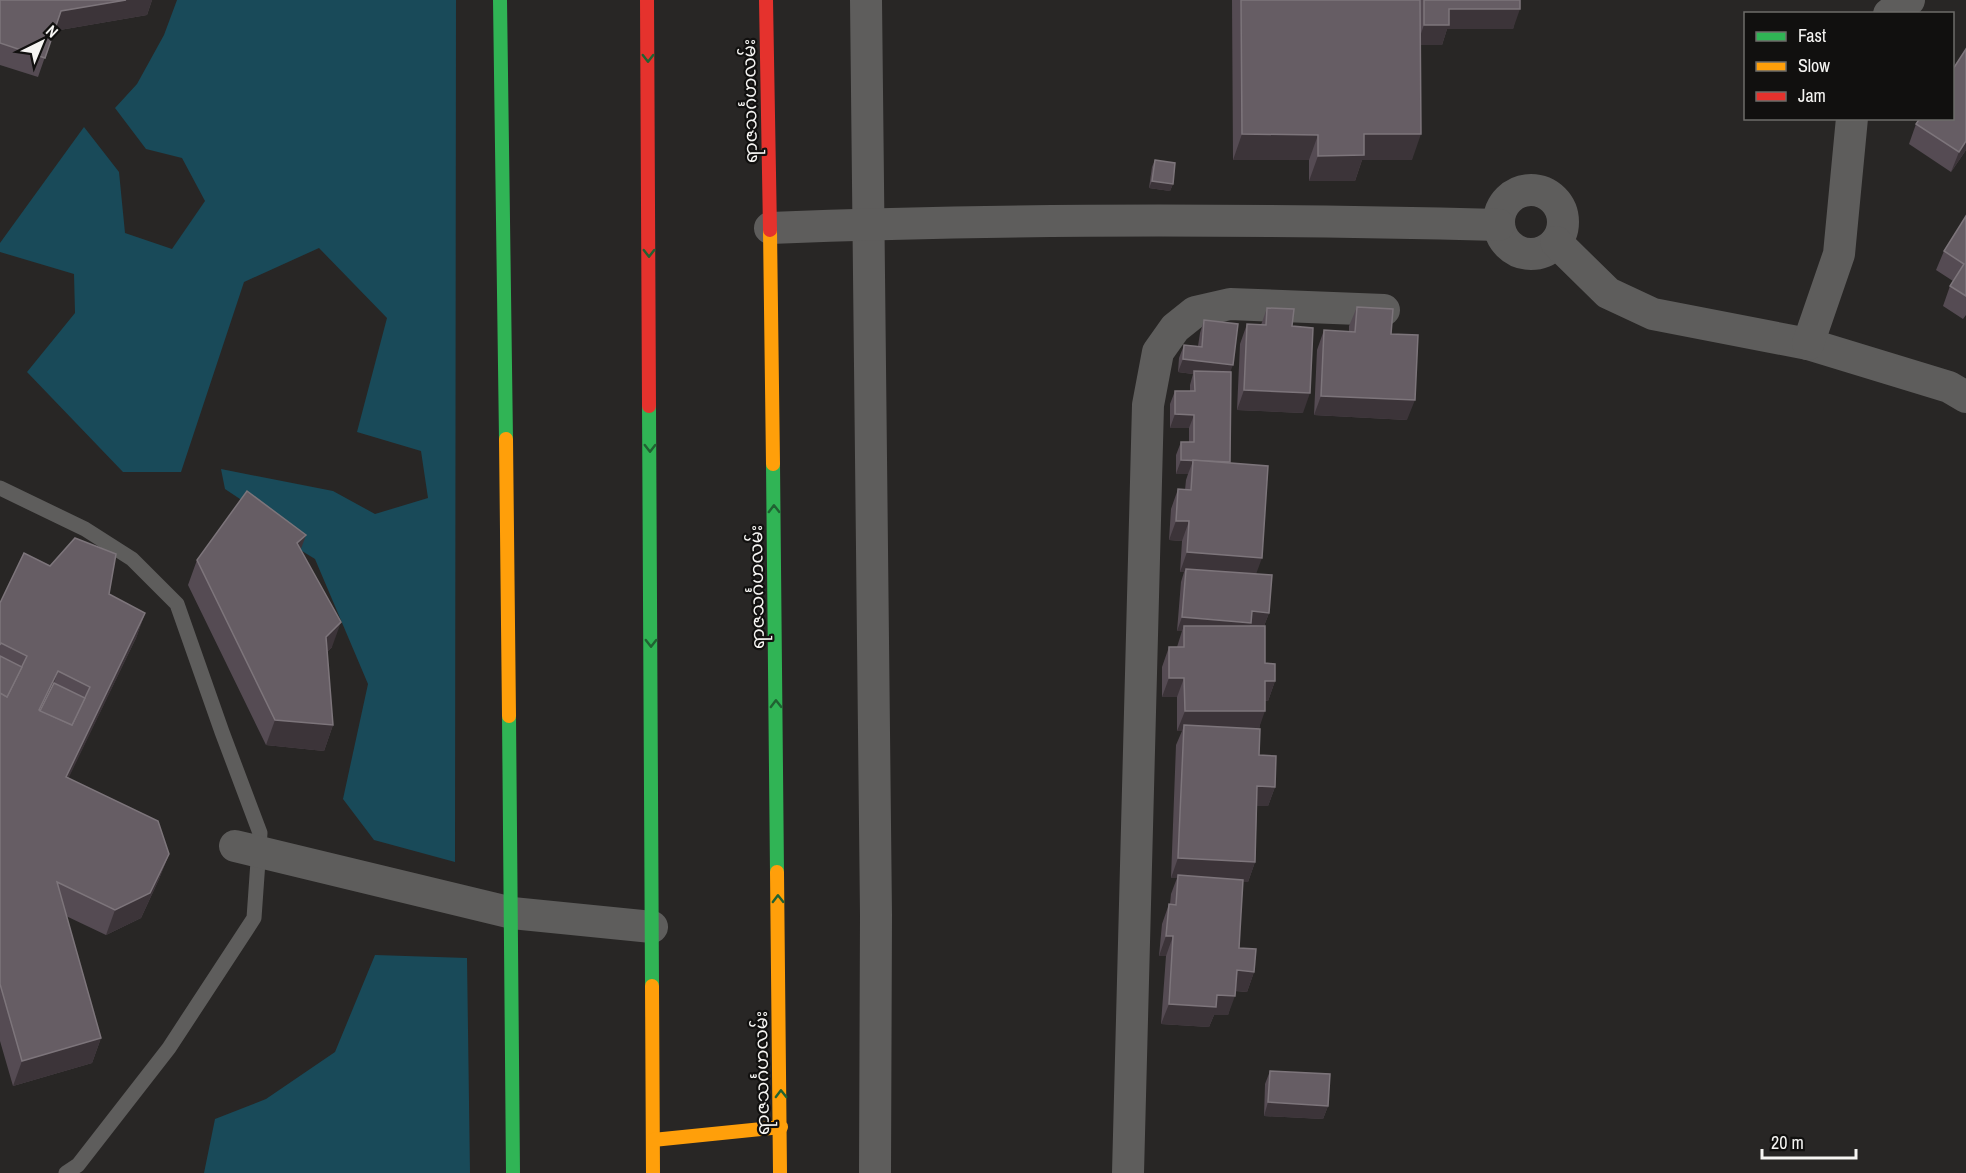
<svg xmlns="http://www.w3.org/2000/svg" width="1966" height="1173" font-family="'Archivo Narrow','Noto Sans Myanmar',sans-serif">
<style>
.water{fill:#194a59}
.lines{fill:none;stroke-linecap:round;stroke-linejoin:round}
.lane{stroke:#5e5d5c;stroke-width:15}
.street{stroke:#5e5d5c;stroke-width:32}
.fast{stroke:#30b455;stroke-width:14}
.slow{stroke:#ff9f0a;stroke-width:14}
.jam{stroke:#e5322d;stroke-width:14}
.wall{fill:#554b53}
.shaded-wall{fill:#3c3439}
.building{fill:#665d64;stroke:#7d757b;stroke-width:1.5;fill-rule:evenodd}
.oneway{stroke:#206232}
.labels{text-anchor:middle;stroke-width:4.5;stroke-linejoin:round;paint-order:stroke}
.street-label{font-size:18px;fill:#f6f5f3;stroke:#11100f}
</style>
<rect width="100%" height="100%" fill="#282625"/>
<!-- water -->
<g class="water">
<path d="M177,0H456L455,862L374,840L343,799L368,684L315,559L289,543L246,503L225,489L221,469L333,491L375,514L428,498L421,451L357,432L387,318L319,248L244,282L181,472H123L27,372L75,313L74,274L0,252V243L84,127L119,172L125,233L172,249L205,201L182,158L146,149L115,108L137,84L164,35Z"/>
<path d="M375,955L467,958L470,1173H204L215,1119L266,1099L335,1052Z"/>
</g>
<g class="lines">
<!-- lane -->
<path class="lane" d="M0,488L85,529L132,559L177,604L222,732L260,833L254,918L169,1048L78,1165L66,1173"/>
<!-- street -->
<g class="street">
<path d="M866,0L876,915L875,1173"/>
<path d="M1889,14L1909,0"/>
<circle cx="1531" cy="222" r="32"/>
<path d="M770,228C1013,218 1256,219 1499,225"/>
<path d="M1556,242L1608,293L1653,314L1808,344L1949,387L1966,397"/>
<path d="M1808,344L1839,254L1852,118"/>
<path d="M235,846L512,913L652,927"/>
<path d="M1128,1173L1148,405L1158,352L1175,328L1195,312L1230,304L1384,310"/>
</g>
<!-- fast -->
<g class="fast">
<path d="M500,0L506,439"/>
<path d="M649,406L652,986"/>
<path d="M773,464L777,872"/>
<path d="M509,716L513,1173"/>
</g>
<!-- slow -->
<g class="slow">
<path d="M770,230L773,464"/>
<path d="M506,439L509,716"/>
<path d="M777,872L780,1173"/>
<path d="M652,986L653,1173"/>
<path d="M653,1140L781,1127"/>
</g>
<!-- jam -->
<g class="jam">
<path d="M647,0L649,406"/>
<path d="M766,0L770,230"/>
</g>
</g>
<!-- wall -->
<g class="wall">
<path d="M0,0H152L147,15L54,31L38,77L0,65Z"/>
<path d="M1232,0H1520L1513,29H1447L1442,45H1420L1412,160H1362L1355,181H1309V160H1233Z"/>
<path d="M1966,49V150L1951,172L1909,144L1916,124Z"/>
<path d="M1155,160L1173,184L1170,191L1149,188L1152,167Z"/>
<path d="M1966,216V315L1963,319L1943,306L1950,286L1953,281L1936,270L1944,251Z"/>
<path d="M1357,307L1407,420L1314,415L1317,350L1324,330L1349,332V326Z"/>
<path d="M1267,308L1292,326L1303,413L1237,410L1240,344L1247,324L1261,325Z"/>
<path d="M1204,320L1231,372L1229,463L1256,574L1269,613L1264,626L1265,663L1275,681L1268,701H1265L1259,729V755L1275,787L1268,806H1257L1255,862L1248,882L1243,881L1239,948L1254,972L1247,992L1235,991L1228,1015H1214L1209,1027L1161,1024L1166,956H1159L1162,924L1169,904H1170L1171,894L1177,878H1171L1176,745L1182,731H1177V697H1162V667L1169,647H1177L1182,631H1177L1181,582L1184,572H1180L1182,541L1169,540L1171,509L1178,489L1185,490L1186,480L1188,474H1176V455L1181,442H1189V428H1170V404L1175,391H1190V385L1193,374L1178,372L1179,358L1184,345L1198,346L1200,333Z"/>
<path d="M301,550L332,647L327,652L333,725L324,751L266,745L188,585L197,560Z"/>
<path d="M109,594L145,613L136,638L68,778L169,854L159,879L141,918L106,935L66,916L101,1038L92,1063L13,1086L0,1041V603Z"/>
<path d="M1270,1071L1328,1106L1323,1119L1264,1116L1265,1084Z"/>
</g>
<!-- shaded-wall -->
<g class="shaded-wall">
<path d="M126,0H152L147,15L54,31L61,11Z"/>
<path d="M1449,9H1520L1513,29H1447L1442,45H1417L1424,25Z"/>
<path d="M1242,134L1318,135L1309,160H1233Z"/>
<path d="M1364,134H1421L1412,160H1362L1355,181H1309L1318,156Z"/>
<path d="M1966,141V150L1951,172L1959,152Z"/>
<path d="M1152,181L1173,184L1170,191L1149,188Z"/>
<path d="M1183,359L1233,365L1228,378L1194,371L1193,374L1178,372Z"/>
<path d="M1244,390L1310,393L1303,413L1237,410Z"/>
<path d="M1321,396L1415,400L1407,420L1314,415Z"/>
<path d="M1175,414L1194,415L1189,428H1170Z"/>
<path d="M1181,460L1193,461L1188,474H1176Z"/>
<path d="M1176,521H1189L1182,541L1169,540Z"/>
<path d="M306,535L297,560V543Z"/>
<path d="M1187,552L1262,558L1255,577L1186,569L1184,572H1180Z"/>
<path d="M1252,611L1269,613L1264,626L1250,625L1246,636L1184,626L1182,631H1177L1182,617Z"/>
<path d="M145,613L136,638L57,802L66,777Z"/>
<path d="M341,622L332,647L317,663L326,637Z"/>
<path d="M58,671L49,697L36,722L39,710Z"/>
<path d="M1169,678H1184L1177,697H1162Z"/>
<path d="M1265,681H1275L1268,701L1258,700Z"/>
<path d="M1185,711H1265L1258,731L1184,725L1182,731H1177Z"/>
<path d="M275,720L333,725L324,751L266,745Z"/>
<path d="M1257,786L1275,787L1268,806H1250Z"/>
<path d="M169,854L159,879L141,918L106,935L115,910Z"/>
<path d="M1178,858L1255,862L1248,882L1178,878V875L1177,878H1171Z"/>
<path d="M1166,936H1173L1166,956H1159Z"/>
<path d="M1237,970L1254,972L1247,992L1230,990Z"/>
<path d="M1217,995L1235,996L1228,1015H1214L1209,1027L1161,1024L1169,1004Z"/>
<path d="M101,1038L92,1063L13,1086L22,1061Z"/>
<path d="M1268,1102L1328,1106L1323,1119L1264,1116Z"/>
</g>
<!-- building -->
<g class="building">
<path d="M0,0H126L61,11L45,58L0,43Z"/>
<path d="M1241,0H1420L1421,134H1364V155L1318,156V135L1242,134Z"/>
<path d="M1424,0H1520V9H1449V25H1424Z"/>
<path d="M1966,49V141L1959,152L1916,124L1920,118H1953V69Z"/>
<path d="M1155,160L1175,163L1173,184L1152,181Z"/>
<path d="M1966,216V296L1950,286L1964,264L1944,251Z"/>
<path d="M1357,307L1393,309L1391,334L1418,335L1415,400L1321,396L1324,330L1355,332Z"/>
<path d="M1267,308L1294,309L1292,326L1313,328L1310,393L1244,390L1247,324L1266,325Z"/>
<path d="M1204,320L1238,324L1233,365L1183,359L1184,345L1202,347Z"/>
<path d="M1194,371L1231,372L1230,462L1181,460V442H1194V415L1175,414V391H1195Z"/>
<path d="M1193,460L1268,466L1262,558L1187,552L1189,521H1176L1178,489L1191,490Z"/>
<path d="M247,491L306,535L297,543L341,622L326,637L333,725L275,720L197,560Z"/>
<path d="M75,538L116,554L109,594L145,613L66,777L158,821L169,854L150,893L115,910L57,882L101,1038L22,1061L0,984V693L7,697L27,656L1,643L0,645V603L24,553L50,566ZM58,671L90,687L72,725L39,710Z"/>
<path d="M1186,569L1272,575L1269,613L1252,611L1251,623L1182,617Z"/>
<path d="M1184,626H1265V663L1275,664V681H1265V711H1185L1184,678H1169V647H1184Z"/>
<path d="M0,656L22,667L7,697L0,693Z"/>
<path d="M54,683L85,698L72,725L40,711Z"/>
<path d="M1184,725L1260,729L1259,755L1276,756L1275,787L1257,786L1255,862L1178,858Z"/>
<path d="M1178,875L1243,880L1239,948L1256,949L1254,972L1237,970L1235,996L1217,995L1216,1007L1169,1004L1173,936H1166L1169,904L1176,905Z"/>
<path d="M1270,1071L1330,1074L1328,1106L1268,1102Z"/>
</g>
<!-- one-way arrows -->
<defs><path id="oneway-chevron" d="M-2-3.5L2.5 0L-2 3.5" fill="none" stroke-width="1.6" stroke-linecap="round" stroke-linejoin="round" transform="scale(1.5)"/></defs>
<g class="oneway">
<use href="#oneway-chevron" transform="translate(648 58) rotate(90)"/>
<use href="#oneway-chevron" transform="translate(649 253) rotate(90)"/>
<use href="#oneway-chevron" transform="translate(650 448) rotate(90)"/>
<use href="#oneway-chevron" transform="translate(774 509) rotate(-91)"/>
<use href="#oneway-chevron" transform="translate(651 643) rotate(90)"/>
<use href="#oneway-chevron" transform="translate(776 704) rotate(-91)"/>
<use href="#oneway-chevron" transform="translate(778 899) rotate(-91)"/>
<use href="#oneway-chevron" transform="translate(781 1094) rotate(-91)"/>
</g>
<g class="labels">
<!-- street labels -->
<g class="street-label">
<text transform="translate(750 101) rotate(-91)" y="6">ရာဇသင်္ဂဟလမ်း</text>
<text transform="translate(757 587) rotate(-91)" y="6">ရာဇသင်္ဂဟလမ်း</text>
<text transform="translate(762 1073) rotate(-91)" y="6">ရာဇသင်္ဂဟလမ်း</text>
</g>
</g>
<!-- legend -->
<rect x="1744" y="12" width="210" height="108" fill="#11100f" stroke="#6d6c6a" stroke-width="1.5"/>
<rect x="1756" y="32" width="30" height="9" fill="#30b455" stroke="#6d6c6a" stroke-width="1.5"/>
<text x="1798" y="42" font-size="18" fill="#f6f5f3">Fast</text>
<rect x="1756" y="62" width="30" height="9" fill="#ff9f0a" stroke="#6d6c6a" stroke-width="1.5"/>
<text x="1798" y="72" font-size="18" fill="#f6f5f3">Slow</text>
<rect x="1756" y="92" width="30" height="9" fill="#e5322d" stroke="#6d6c6a" stroke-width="1.5"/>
<text x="1798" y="102" font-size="18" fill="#f6f5f3">Jam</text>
<!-- north arrow -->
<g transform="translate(42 42) rotate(43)" stroke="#11100f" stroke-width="4.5" paint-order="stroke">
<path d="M0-4.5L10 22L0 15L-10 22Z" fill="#f6f5f3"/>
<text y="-9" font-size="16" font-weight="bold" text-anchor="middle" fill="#f6f5f3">N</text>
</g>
<!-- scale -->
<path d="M1762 1149v9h94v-9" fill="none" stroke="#f6f5f3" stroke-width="3"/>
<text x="1771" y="1149" font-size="18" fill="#f6f5f3" stroke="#11100f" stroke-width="4.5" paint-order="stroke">20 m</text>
</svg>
